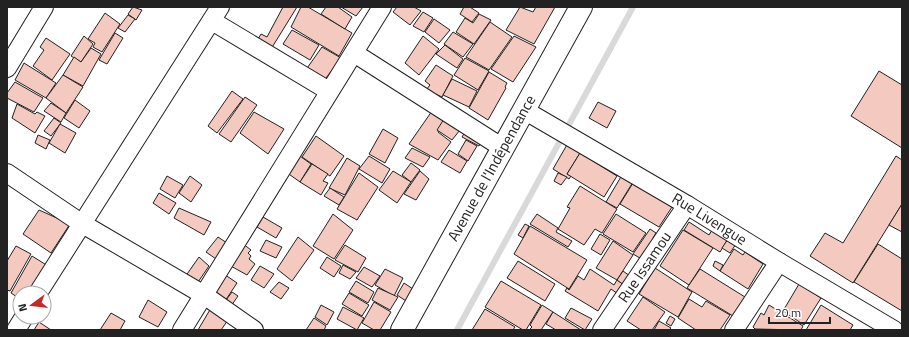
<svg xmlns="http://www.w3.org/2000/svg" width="909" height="337" font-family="'Titillium Web',sans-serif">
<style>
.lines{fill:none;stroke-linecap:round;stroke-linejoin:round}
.stream{stroke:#d9d9d9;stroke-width:6}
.building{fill:#f3c9c0;stroke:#222}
.minor-casing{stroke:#222;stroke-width:20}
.tertiary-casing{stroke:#222;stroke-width:24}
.minor{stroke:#fff;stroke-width:18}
.tertiary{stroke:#fff;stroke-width:22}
.labels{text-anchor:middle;stroke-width:3;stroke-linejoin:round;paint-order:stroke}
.street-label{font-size:15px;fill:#222;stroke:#fff}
</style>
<rect width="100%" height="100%" fill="#fff"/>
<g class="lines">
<!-- stream -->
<path class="stream" d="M457,330L633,7"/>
</g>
<!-- building -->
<g class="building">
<path d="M133,7L142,10L136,20L128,14Z"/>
<path d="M283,7H297L271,49L258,39L261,34L267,37Z"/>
<path d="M301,7H308L352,33L339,56L291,27Z"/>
<path d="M326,7H338L352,17L345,29L321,14Z"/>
<path d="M341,7H363L356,16Z"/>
<path d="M397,7H414L421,11L410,25L393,12Z"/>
<path d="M464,7H470L479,13L472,22L460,14Z"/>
<path d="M520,7L533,12L536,7H555L534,44L506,30Z"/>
<path d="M423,12L433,18L424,32L413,26Z"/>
<path d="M105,13L120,24L102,52L93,47L95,43L88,39Z"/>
<path d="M479,14L491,20L474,44L456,32L465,18L473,23Z"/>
<path d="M128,15L135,19L125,32L118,28Z"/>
<path d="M434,19L450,30L439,43L425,32Z"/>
<path d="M490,22L512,37L489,70L466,57Z"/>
<path d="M292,30L319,45L310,60L283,44Z"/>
<path d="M453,32L473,44L463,57L444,44Z"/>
<path d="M115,33L123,38L107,64L99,60Z"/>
<path d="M84,36L93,44L81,62L71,56Z"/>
<path d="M423,36L439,49L419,75L405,63Z"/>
<path d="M514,36L536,47L513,82L491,69Z"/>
<path d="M46,38L70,54L52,80L33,66L44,50L40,47Z"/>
<path d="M445,45L463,59L457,68L436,54Z"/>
<path d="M322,47L341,58L323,82L305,71Z"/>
<path d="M91,48L101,54L83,86L63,75L74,57L81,62Z"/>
<path d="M465,58L489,71L478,90L454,75Z"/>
<path d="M24,63L56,83L46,98L15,80Z"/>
<path d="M436,65L453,76L442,97L426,90L430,85L425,81Z"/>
<path d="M879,71L902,85V148L851,116Z"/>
<path d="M489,72L507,83L505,87L506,88L488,120L469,108Z"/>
<path d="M63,75L83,87L66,113L46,98Z"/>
<path d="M452,79L477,91L469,107L443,95Z"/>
<path d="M15,82L43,98L34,112L7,98V93Z"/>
<path d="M232,91L243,99L217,133L208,126Z"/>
<path d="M245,97L257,105L231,142L219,134Z"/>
<path d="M75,100L90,111L79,128L64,118Z"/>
<path d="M598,102L616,111L607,128L589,118Z"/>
<path d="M51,103L66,113L61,122L44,111Z"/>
<path d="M17,104L35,114L37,112L45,116L35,133L12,118Z"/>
<path d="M432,111L444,119L438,132L451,142L438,160L409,144Z"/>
<path d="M254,112L284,129L268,154L240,133Z"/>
<path d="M54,118L61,123L51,136L44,131Z"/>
<path d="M444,119L460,130L452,140L437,130Z"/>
<path d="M60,124L76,133L65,153L49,143Z"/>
<path d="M468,127L485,135L479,146L462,137Z"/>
<path d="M383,129L398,138L385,163L369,154Z"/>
<path d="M38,135L50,140L46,149L35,143Z"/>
<path d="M316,136L344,156L330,176L302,157Z"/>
<path d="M466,140L477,146L468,161L458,154Z"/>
<path d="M568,143L580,153L567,174L571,176L569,179L553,169Z"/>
<path d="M412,148L430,157L423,167L405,158Z"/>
<path d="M449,150L467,161L460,173L441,162Z"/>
<path d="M580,153L617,176L604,197L567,174Z"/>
<path d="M297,154L311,164L300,182L286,172Z"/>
<path d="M369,156L390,169L382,183L359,169Z"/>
<path d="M896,156L902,160V204L853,283L810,256L825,233L843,243Z"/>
<path d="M347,158L360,166L345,195L329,188Z"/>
<path d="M411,163L420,170L411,182L402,175Z"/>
<path d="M312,164L328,174L323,181L328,183L321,195L300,182Z"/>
<path d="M393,171L411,182L397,203L379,190Z"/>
<path d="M420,171L429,179L416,200L404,194Z"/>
<path d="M359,173L378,187L357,220L337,209Z"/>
<path d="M558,173L567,177L561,185L554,181Z"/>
<path d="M622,175L633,182L617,208L606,202Z"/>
<path d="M167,176L183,185L175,198L160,189Z"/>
<path d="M190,176L202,185L191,202L179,193Z"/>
<path d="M633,183L672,207L659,227L620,204Z"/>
<path d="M580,186L617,209L602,233L595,229L584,245L558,229L570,208L567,207Z"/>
<path d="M330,188L344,197L339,205L324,196Z"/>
<path d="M159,193L176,203L169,214L153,203Z"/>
<path d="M902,204V232L889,225Z"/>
<path d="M179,208L211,222L204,235L174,218Z"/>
<path d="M39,210L70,224L51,253L23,234Z"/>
<path d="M333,214L353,230L334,259L313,246Z"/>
<path d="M537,214L558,228L556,232L572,241L568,247L530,224Z"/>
<path d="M616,214L646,233L633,252L603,234Z"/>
<path d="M263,217L282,228L276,238L257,227Z"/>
<path d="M689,222L709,235L712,230L729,237L720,252L684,230Z"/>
<path d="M525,224L529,226L523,238L518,235Z"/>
<path d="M530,226L587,260L569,289L514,254Z"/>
<path d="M650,229L656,233L653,238L657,241L645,261L633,254Z"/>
<path d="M683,230L713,248L689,285L660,266Z"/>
<path d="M600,234L610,240L601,255L591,249Z"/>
<path d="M218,237L227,243L216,259L206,252Z"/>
<path d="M298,237L314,250L292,281L277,269Z"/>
<path d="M728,239L736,244L730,253L722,248Z"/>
<path d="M266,240L282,247L276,258L260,251Z"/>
<path d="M613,241L633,255L617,280L596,268Z"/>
<path d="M242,243L251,250L248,253L251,256L249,259L255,264L247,275L229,265Z"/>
<path d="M878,244L902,259V311L854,282Z"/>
<path d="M345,245L366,258L358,272L335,260Z"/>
<path d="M16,246L31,254L10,291L7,290V261Z"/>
<path d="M734,249L743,255L745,252L763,264L748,289L720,271Z"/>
<path d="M32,256L48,266L31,293H20V299L11,293Z"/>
<path d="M199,257L209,266L196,285L185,277Z"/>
<path d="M327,257L341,266L334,277L320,268Z"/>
<path d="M518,261L555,284L545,301L507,278Z"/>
<path d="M715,261L723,265L720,271L713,266Z"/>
<path d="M343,265L356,272L350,279L339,273Z"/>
<path d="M260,266L274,274L264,288L251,280Z"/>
<path d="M364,267L380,276L372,287L356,278Z"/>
<path d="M655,268L692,292L678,317L639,294Z"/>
<path d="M385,269L403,278L394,296L375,285Z"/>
<path d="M590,269L614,285L617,280L624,285L618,294L611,289L598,311L565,291L567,288L569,290L578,276L584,280Z"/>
<path d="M700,269L745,297L733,316L687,288Z"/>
<path d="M623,271L630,276L624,285L617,280Z"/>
<path d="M224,274L237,283L223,304L210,295Z"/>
<path d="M356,281L374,292L368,303L349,292Z"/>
<path d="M501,281L541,305L526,330H523L485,307Z"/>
<path d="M279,282L289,288L281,299L270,292Z"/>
<path d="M404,283L413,289L406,301L397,295Z"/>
<path d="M799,284L821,298L804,325L783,311Z"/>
<path d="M378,288L398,297L390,310L372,300Z"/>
<path d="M232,292L238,296L231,306L224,303Z"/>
<path d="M349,293L369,305L362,316L342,304Z"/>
<path d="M643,297L665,312L652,330H641L627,321Z"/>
<path d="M689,299L702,307L706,301L730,315L720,330H696L678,318Z"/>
<path d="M148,300L167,312L158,327L139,317Z"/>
<path d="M374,302L391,312L380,330H374L362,323Z"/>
<path d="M321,305L334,312L327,325L315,317Z"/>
<path d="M542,305L553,312L541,330H529L532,327L530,325Z"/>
<path d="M769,305L803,326L801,330L755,329L753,327L761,313L764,315Z"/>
<path d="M821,305L853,325L850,330H806Z"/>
<path d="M343,307L364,318L357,330L337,319Z"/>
<path d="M211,308L228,320L221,330H198Z"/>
<path d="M571,308L592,319L585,330L565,318Z"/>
<path d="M485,309L515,327L513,330H472Z"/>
<path d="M553,312L581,330H556L546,324Z"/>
<path d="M111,313L125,321L120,330H100Z"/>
<path d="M670,316L675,319L671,326L666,323Z"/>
<path d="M314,318L326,326L324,330H306Z"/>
<path d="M659,321L671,328L669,330H654Z"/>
<path d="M39,322L51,330H34Z"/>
</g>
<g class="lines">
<defs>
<g id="minor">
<path d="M212,21L329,91"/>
<path d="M354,53L503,148"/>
<path d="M7,68L44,7"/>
<path id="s1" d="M524,110L687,205L779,262L894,330"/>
<path d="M7,173L81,223L204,295L254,330"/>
<path d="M38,293L220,7"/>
<path d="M16,330L24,317"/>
<path d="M182,330L382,7"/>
<path id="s2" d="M602,330L687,205"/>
<path d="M734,330L779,262"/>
</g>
<g id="tertiary">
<path id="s3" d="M402,330L581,7"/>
</g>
</defs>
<!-- minor casing -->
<use href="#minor" class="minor-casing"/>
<!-- tertiary casing -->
<use href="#tertiary" class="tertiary-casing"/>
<!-- minor -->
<use href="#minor" class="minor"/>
<!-- tertiary -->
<use href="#tertiary" class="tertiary"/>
</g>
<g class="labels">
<!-- street labels -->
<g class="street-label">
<text dy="5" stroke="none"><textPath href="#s3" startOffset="185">Avenue de l'Indépendance</textPath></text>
<text dy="5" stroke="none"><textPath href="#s1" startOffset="215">Rue Livengue</textPath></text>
<text dy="5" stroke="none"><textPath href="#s2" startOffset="76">Rue Issamou</textPath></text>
</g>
</g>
<!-- border -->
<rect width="909" height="337" fill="none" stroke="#222222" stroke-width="16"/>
<!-- north arrow -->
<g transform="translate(32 305) rotate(255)"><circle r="19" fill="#ffffff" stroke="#a7a7a7"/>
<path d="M0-3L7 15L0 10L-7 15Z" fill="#c62828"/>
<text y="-6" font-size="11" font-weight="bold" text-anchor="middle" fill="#222222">N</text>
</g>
<!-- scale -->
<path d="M769 317v6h61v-6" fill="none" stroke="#222222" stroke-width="2"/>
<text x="775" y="317" font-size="12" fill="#222222" stroke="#ffffff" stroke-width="3" paint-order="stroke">20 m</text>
</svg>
